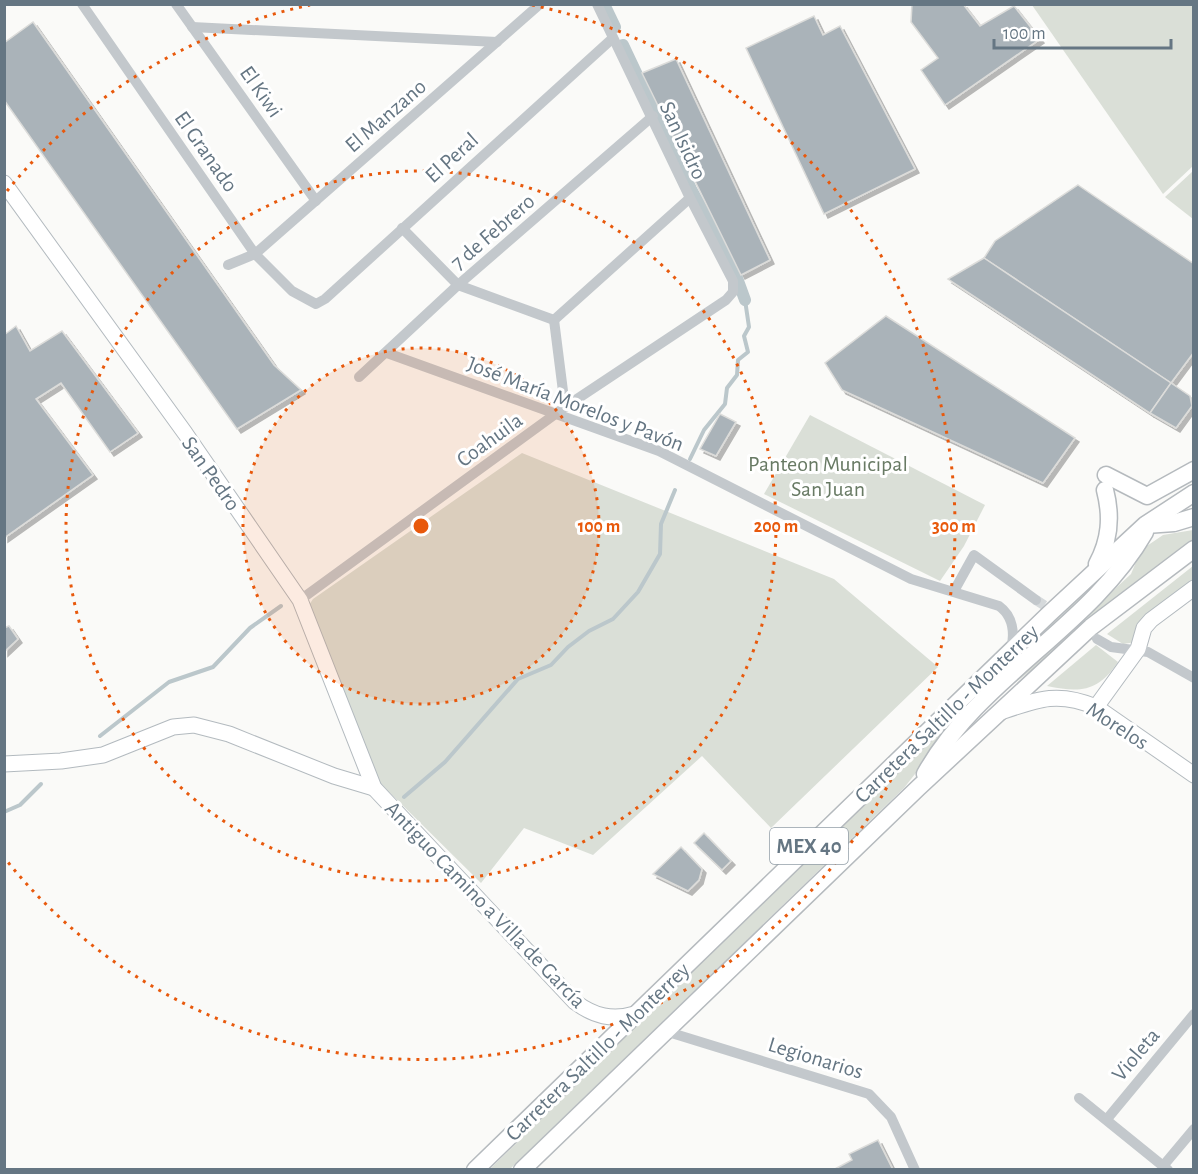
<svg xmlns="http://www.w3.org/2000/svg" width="1198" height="1174" font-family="'Alegreya Sans',sans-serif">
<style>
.green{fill:#dadfd7}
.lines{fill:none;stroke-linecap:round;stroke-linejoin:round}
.stream{stroke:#bbc7cb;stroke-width:4}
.canal{stroke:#bbc7cb;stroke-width:12}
.building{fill:#aab3b9;stroke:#dcdcda;stroke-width:1.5;filter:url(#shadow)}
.street-tunnel{stroke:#d5d9db;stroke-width:10;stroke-dasharray:10 5;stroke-linecap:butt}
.secondary-casing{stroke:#b3babf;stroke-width:17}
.primary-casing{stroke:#b5babe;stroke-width:19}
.street{stroke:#c3c8cc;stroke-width:10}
.secondary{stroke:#fff;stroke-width:15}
.primary{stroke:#fff;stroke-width:16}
.ring{fill:none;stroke:#e8590c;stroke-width:3;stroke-dasharray:3 6}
.labels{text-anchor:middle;stroke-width:6;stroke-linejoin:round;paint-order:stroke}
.shield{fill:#fff;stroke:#939fa8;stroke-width:1.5}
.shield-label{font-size:21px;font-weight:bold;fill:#657683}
.street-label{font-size:22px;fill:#657683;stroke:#fff}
.park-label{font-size:22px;fill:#687a64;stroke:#fff}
.centre{fill:#e8590c;stroke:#fff;stroke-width:3}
.ring-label{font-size:18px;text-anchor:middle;font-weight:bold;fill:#e8590c;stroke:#fff;stroke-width:6;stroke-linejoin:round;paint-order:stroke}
</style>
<defs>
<filter id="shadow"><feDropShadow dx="4" dy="4" stdDeviation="0" flood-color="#0004"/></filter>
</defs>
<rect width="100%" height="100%" fill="#fafaf8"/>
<!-- green -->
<g class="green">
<path d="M1032,5H1193V166L1163,194Z"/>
<path d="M1193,171V219L1165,197Z"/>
<path d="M810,415L985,505L964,546L940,581L764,494Z"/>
<path d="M522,453L834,579L938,667L771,828L702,756L593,855L524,828L481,883L375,778L309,605L313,599Z"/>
<path d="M1193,530V540L1005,691L1131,574L1141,550L1163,535Z"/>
<path d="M1193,566V583L1136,625V642L1123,644L1107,634Z"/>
<path d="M1095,579V588L952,727L904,788L510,1169L489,1170Z"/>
<path d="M1096,645L1118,662C1098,692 1080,693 1047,686Z"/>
</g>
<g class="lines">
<!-- stream -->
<g class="stream">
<path d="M690,459L704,430L725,404L727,388L737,375L738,360L748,352L744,336L749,327L745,300"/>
<path d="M100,736L169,682L213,667L250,628L281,606"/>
<path d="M404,797L445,762L518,679L551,665L568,647L589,631L613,619L638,592L660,554L661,524L675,490"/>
<path d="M4,812L20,805L41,784"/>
</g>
<!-- canal -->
<g class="canal">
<path d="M604,4L615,27"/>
<path d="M623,45L691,189L733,267L745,300"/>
</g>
</g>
<!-- building -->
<g class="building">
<path d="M912,4H963L980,26L1014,6L1040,39L945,105L921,70L938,58L911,22Z"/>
<path d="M814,16L823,35L840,26L915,169L824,214L746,48Z"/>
<path d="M33,22L274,365L301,390L237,429L4,100V43Z"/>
<path d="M676,59L770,260L741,275L642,73Z"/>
<path d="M1078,185L1194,264V352L1171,383L984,258L995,241Z"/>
<path d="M984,258L1171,383L1150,413L948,279Z"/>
<path d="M886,316L1075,438L1043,483L842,390L825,363Z"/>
<path d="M16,326L30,351L62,331L138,433L110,452L61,383L36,399L93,475L4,538V335Z"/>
<path d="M1171,383L1190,396L1192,406L1176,428L1150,413Z"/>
<path d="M720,414L736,422L716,456L700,449Z"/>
<path d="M9,626L18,639L4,652V628Z"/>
<path d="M704,833L731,861L722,870L694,843Z"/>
<path d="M681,847L702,869L699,880L688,891L653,874Z"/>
<path d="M878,1140L893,1170H833L852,1160L849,1154Z"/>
</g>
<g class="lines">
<!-- street-tunnel -->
<path class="street-tunnel" d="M1036,600L1089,634"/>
<defs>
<g id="secondary">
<path d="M4,183L185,433L300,600L374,788L575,1002C594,1016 612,1021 635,1014"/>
<path d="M1096,707L1138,649L1144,628L1151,620L1194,588"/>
<path d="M1001,712C1038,699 1058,691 1096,707L1194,775"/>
<path d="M4,764L61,761L103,755L173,727L194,725L229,734L334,776L374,788"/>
</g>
<g id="primary">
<path d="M1106,475L1147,496L1194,470"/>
<path d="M1146,525L1174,523L1194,517"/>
<path d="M1097,564C1110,540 1112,517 1105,490"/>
<path d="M925,774C979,677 1090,628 1145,532"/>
<path d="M475,1170L1049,614L1145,525L1194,493"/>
<path d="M522,1170L918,788L1047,668L1091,627L1194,549"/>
</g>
</defs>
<!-- secondary casing -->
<use href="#secondary" class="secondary-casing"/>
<!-- primary casing -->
<use href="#primary" class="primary-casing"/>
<!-- street -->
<g class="street">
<path d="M82,4L255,254L292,291L316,304L325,299L613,38"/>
<path d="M176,4L316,201"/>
<path d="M192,27L497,42"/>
<path d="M402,228L458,285L554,320"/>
<path d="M228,265L255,254L540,4"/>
<path d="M554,320L690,198"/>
<path d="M554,320L565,407"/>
<path d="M387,353L659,451L911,579L999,606C1013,616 1015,633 1011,650"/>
<path d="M359,377L458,285L653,116"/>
<path d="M954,591L974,555L1036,600"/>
<path d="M300,600L565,407L726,300L733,292V281L690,198L597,4"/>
<path d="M1097,639L1111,647L1148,652L1194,678"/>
<path d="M665,1031L869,1094L891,1117L915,1170"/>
<path d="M1079,1098L1168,1170"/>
<path d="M1107,1119L1194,1014"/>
<path d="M1163,1166L1194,1129"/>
</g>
<!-- secondary -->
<use href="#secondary" class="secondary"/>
<!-- primary -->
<use href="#primary" class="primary"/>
</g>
<!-- distance rings -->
<circle cx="421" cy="526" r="178" fill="#e8590c" fill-opacity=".12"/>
<g class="ring">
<circle cx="421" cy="526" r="178"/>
<circle cx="421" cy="526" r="355"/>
<path d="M7 191A533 533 0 0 1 310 5M532 5A533 533 0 1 1 7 861"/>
</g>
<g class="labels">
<!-- shield labels -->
<rect class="shield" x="770" y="828" width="78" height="36" rx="4.5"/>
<g class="shield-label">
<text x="809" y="853">MEX 40</text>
</g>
<!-- street labels -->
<g class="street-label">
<text transform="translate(262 91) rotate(55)" y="8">El Kiwi</text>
<text transform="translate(385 115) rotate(-41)" y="8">El Manzano</text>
<text transform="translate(684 140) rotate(65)" y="8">San Isidro</text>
<text transform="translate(207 151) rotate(55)" y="8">El Granado</text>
<text transform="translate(451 157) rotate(-42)" y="8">El Peral</text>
<text transform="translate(492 231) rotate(-41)" y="8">7 de Febrero</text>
<text transform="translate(576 403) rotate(21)" y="8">José María Morelos y Pavón</text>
<text transform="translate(489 439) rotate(-36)" y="8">Coahuila</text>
<text transform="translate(212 473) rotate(55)" y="8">San Pedro</text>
<text transform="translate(946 713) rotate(-44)" y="8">Carretera Saltillo - Monterrey</text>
<text transform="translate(1118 725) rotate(33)" y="8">Morelos</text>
<text transform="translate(486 904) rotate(46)" y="8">Antiguo Camino a Villa de García</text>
<text transform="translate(597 1051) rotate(-44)" y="8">Carretera Saltillo - Monterrey</text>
<text transform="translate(1135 1054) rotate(-50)" y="8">Violeta</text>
<text transform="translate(816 1057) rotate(17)" y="8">Legionarios</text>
</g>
<!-- park labels -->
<g class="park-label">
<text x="828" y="471">Panteon Municipal<tspan x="828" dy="25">San Juan</tspan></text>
</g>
</g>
<circle cx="421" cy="526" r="9" class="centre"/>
<g class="ring-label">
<text x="599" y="532">100 m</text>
<text x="776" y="532">200 m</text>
<text x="954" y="532">300 m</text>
</g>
<!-- border -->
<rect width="1198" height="1174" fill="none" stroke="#657683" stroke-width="12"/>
<!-- scale -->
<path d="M994 39v9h177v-9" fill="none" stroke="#657683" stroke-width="3"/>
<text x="1003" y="39" font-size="18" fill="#657683" stroke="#ffffff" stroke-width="4.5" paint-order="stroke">100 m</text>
</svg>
